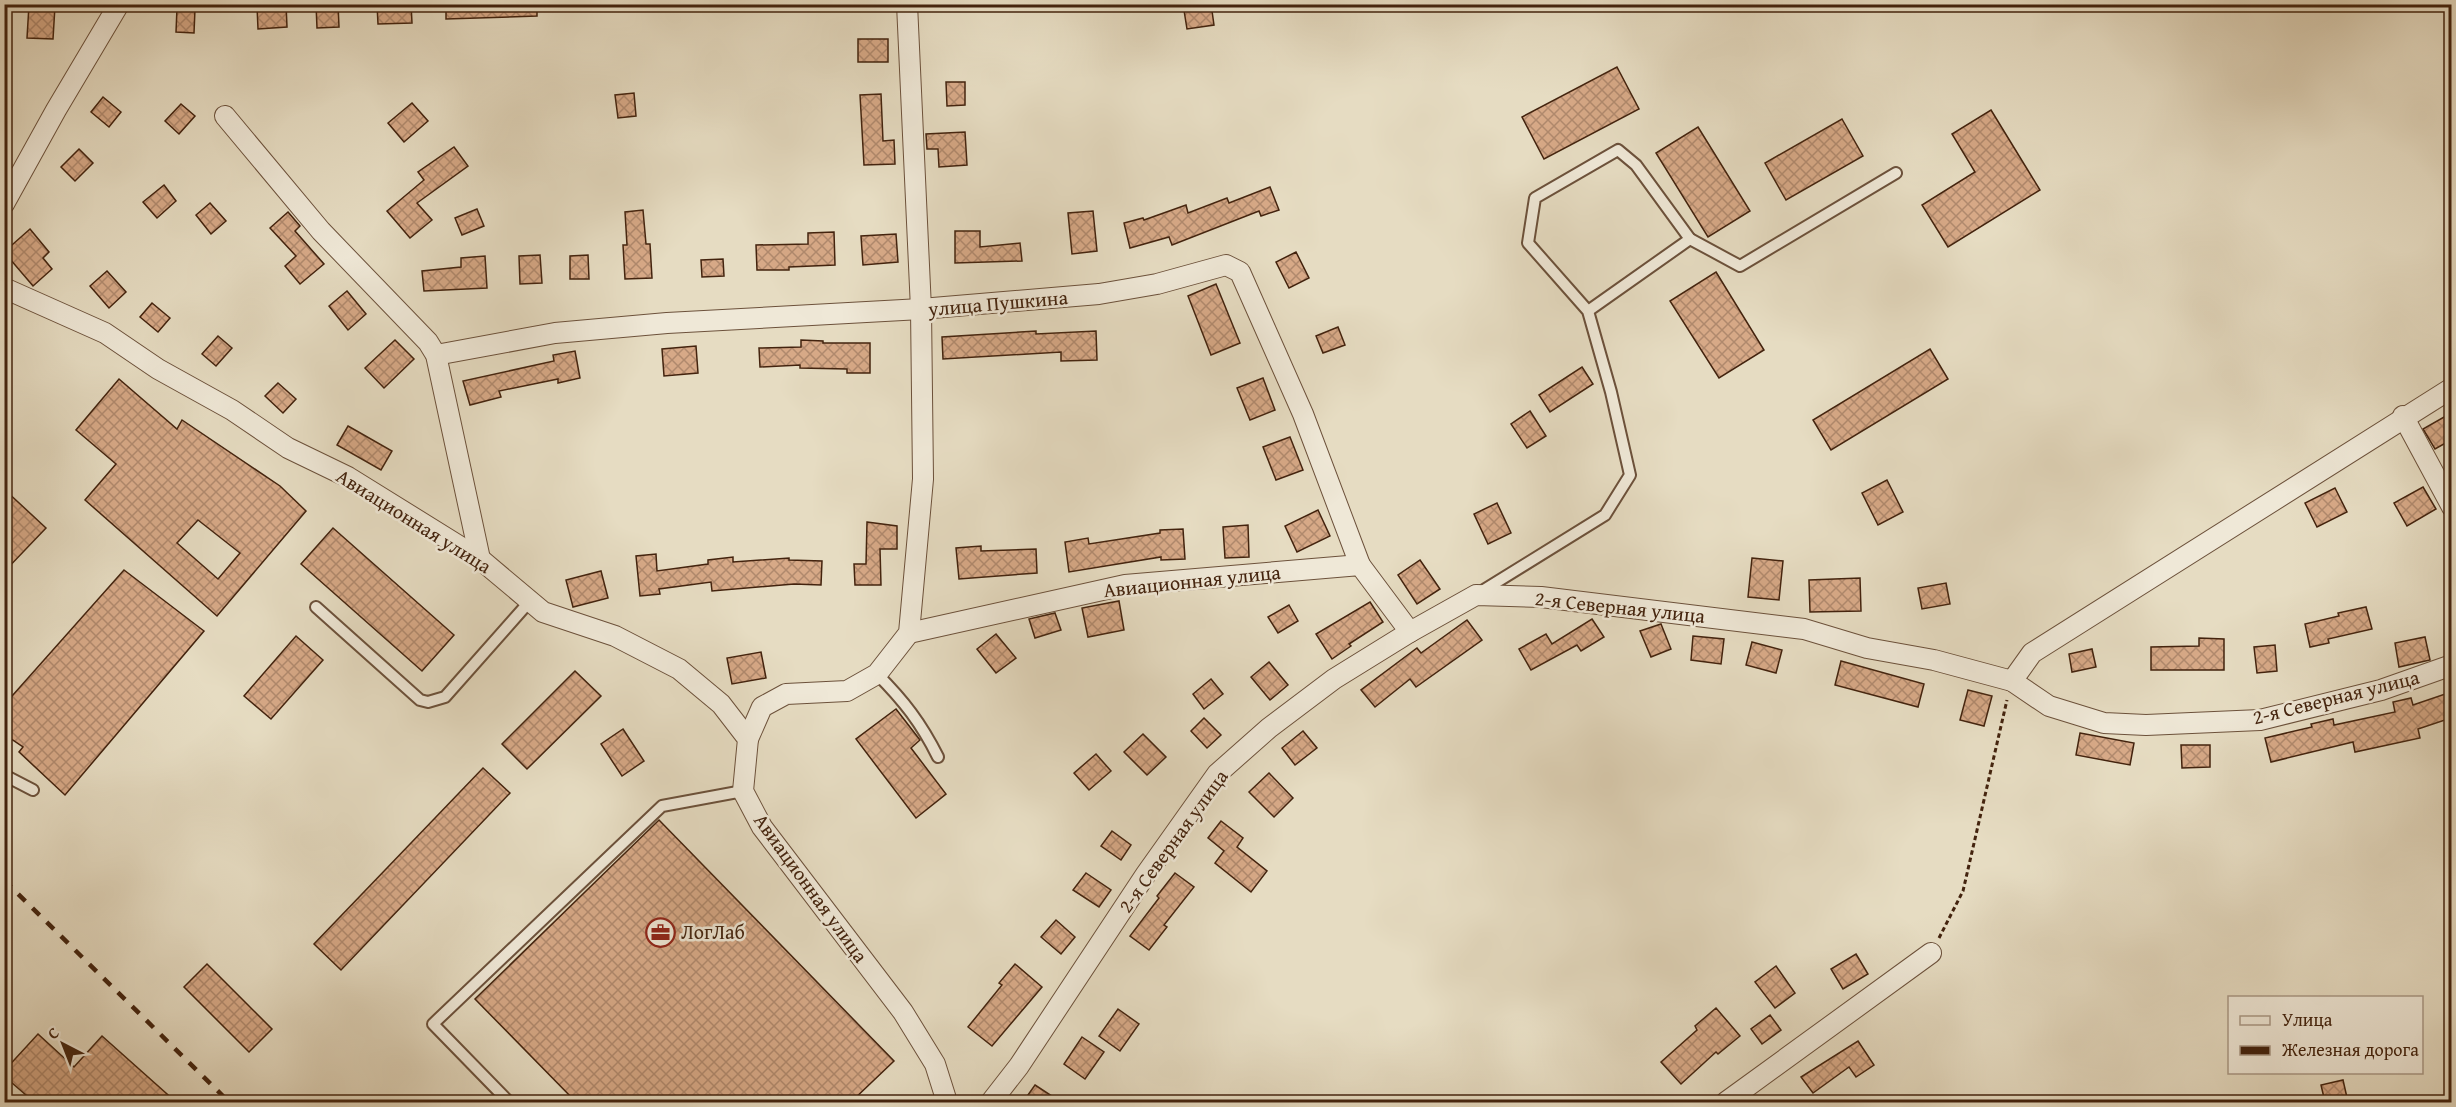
<svg xmlns="http://www.w3.org/2000/svg" width="2456" height="1107" font-family="'Gentium Book Plus',serif">
<style>
.building{fill:url(#building-cross-hatch);stroke:#43230e;stroke-width:1.5;fill-rule:evenodd}
.lines{fill:none;stroke-linecap:round;stroke-linejoin:round}
.lane-casing{stroke:#6c513b;stroke-width:14}
.street-casing{stroke:#6c513b;stroke-width:22}
.path{stroke:#43230e;stroke-width:3;stroke-dasharray:4.5 3;stroke-linecap:butt}
.lane{stroke:#efe8d7;stroke-width:10}
.street{stroke:#efe8d7;stroke-width:20}
.rail{stroke:#43230e;stroke-width:4.5;stroke-dasharray:10 10;stroke-linecap:butt}
.labels{text-anchor:middle;stroke-width:5;stroke-linejoin:round;paint-order:stroke}
.street-label{font-size:20px;fill:#43230e;stroke:#efe8d7}
.poi-label{font-size:20px;fill:#43230e;stroke:#efe8d7;text-anchor:start}
</style>
<defs>
<pattern id="building-cross-hatch" width="8" height="8" patternUnits="userSpaceOnUse" patternTransform="scale(1.5)"><rect width="8" height="8" fill="#d7a987"/><path d="M0 0l8 8M0 8l8-8" fill="none" stroke="#b0896d"/></pattern>
</defs>
<rect width="100%" height="100%" fill="#e6dcc2"/>
<filter id="stains"><feTurbulence type="fractalNoise" baseFrequency=".00333" numOctaves="4"/><feColorMatrix values="0 0 0 0 .2 0 0 0 0 .09 0 0 0 0 .02 0 0 0 .5 -.17"/></filter>
<radialGradient id="worn" r=".72"><stop offset=".6" stop-color="#630" stop-opacity="0"/><stop offset="1" stop-color="#630" stop-opacity=".3"/></radialGradient>
<!-- building -->
<g class="building">
<path d="M286,4L287,27L258,29L257,6Z"/>
<path d="M316,4H338L339,27L317,28Z"/>
<path d="M377,4H411L412,23L378,24Z"/>
<path d="M446,4H537V16L446,19Z"/>
<path d="M1183,4H1211L1214,25L1187,29Z"/>
<path d="M29,5L55,6L53,39L27,38Z"/>
<path d="M177,8L195,9L194,33L176,32Z"/>
<rect x="858" y="39" width="30" height="23"/>
<path d="M1617,67L1639,109L1544,159L1522,117Z"/>
<path d="M946,82H965V105L947,106Z"/>
<path d="M634,93L636,116L618,118L615,95Z"/>
<path d="M881,94L883,141L894,140L895,164L864,165L860,95Z"/>
<path d="M103,97L121,112L109,127L91,112Z"/>
<path d="M412,103L428,121L404,142L388,123Z"/>
<path d="M181,104L195,116L179,134L165,121Z"/>
<path d="M1991,110L2040,190L1948,247L1922,205L1975,172L1952,134Z"/>
<path d="M1842,119L1863,156L1786,200L1765,163Z"/>
<path d="M1698,127L1750,211L1708,237L1656,153Z"/>
<path d="M965,132L967,165L939,167L938,149H927L926,134Z"/>
<path d="M454,147L468,166L417,203L432,220L410,238L387,211L424,180L418,172Z"/>
<path d="M79,149L93,163L75,181L61,167Z"/>
<path d="M164,185L176,201L157,218L143,202Z"/>
<path d="M1270,187L1279,210L1261,216L1259,211L1172,245L1169,237L1130,248L1124,223L1143,218L1144,220L1186,205L1188,213L1227,198L1229,203Z"/>
<path d="M210,203L226,221L211,234L196,215Z"/>
<path d="M477,209L484,226L462,235L455,218Z"/>
<path d="M643,210L646,244H650L652,278L625,279L623,245H627L625,212Z"/>
<path d="M1093,211L1097,251L1072,254L1068,213Z"/>
<path d="M288,212L300,226L295,231L324,264L300,284L285,266L296,256L270,228Z"/>
<path d="M30,229L49,252L43,258L52,269L33,286L4,252Z"/>
<path d="M955,231H980V247L1020,243L1022,261L955,263Z"/>
<path d="M834,232L835,265L789,267V270H757L756,245L808,244V233Z"/>
<path d="M896,234L898,262L863,265L861,236Z"/>
<path d="M1296,252L1309,278L1289,288L1276,262Z"/>
<path d="M540,255L542,283L520,284L519,256Z"/>
<path d="M588,255L589,279H570V256Z"/>
<path d="M485,256L487,288L424,291L422,271L461,267V258Z"/>
<path d="M723,259L724,276L702,277L701,260Z"/>
<path d="M107,271L126,292L109,308L90,286Z"/>
<path d="M1716,272L1764,350L1719,378L1670,301Z"/>
<path d="M1216,284L1240,343L1211,355L1188,296Z"/>
<path d="M347,291L366,314L348,330L329,306Z"/>
<path d="M152,303L170,318L158,332L140,317Z"/>
<path d="M1338,327L1345,345L1323,353L1316,336Z"/>
<path d="M1036,331V334L1096,331L1097,360L1061,361V352L943,359L942,337Z"/>
<path d="M218,336L232,348L216,366L202,354Z"/>
<path d="M395,340L414,359L384,388L365,368Z"/>
<path d="M801,340L823,341V343H870V373H847V369L800,368V365L760,367L759,348L801,347Z"/>
<path d="M696,346L698,373L664,376L662,349Z"/>
<path d="M1930,349L1948,379L1831,450L1813,420Z"/>
<path d="M575,351L580,378L558,383V379L499,391L501,397L470,405L463,381L554,361L553,355Z"/>
<path d="M1582,367L1593,384L1550,412L1539,395Z"/>
<path d="M1263,378L1275,410L1250,420L1237,388Z"/>
<path d="M119,379L177,429L182,420L280,486L306,511L217,616L85,500L116,464L76,430ZM198,520L240,553L218,579L177,543Z"/>
<path d="M278,383L296,399L283,413L265,396Z"/>
<path d="M1530,411L1546,436L1527,448L1511,424Z"/>
<path d="M2451,413V440L2435,449L2423,429Z"/>
<path d="M348,426L392,451L381,470L337,445Z"/>
<path d="M1290,437L1303,470L1276,480L1263,447Z"/>
<path d="M1887,480L1903,512L1878,525L1862,493Z"/>
<path d="M2423,487L2436,509L2407,526L2394,503Z"/>
<path d="M2335,488L2347,512L2317,527L2305,503Z"/>
<path d="M4,489L46,528L4,572Z"/>
<path d="M1497,503L1511,533L1488,544L1474,514Z"/>
<path d="M1318,510L1330,536L1297,552L1285,526Z"/>
<path d="M867,522L897,526V549H880L881,585H855L854,564H866Z"/>
<path d="M1248,525L1249,557L1225,558L1223,527Z"/>
<path d="M333,528L454,635L422,671L301,564Z"/>
<path d="M1183,529L1185,559L1161,560V557L1069,572L1065,542L1088,538L1089,544L1160,533V530Z"/>
<path d="M981,546V551L1036,549L1037,573L959,579L956,548Z"/>
<path d="M656,554L657,571L708,564V560L733,557V562L789,558V560L822,561L821,585L794,584L712,591L711,582L659,589L660,594L640,596L636,556Z"/>
<path d="M1752,558L1783,561L1779,600L1748,597Z"/>
<path d="M1420,560L1440,589L1417,604L1398,575Z"/>
<path d="M124,570L204,631L65,795L19,752L23,747L4,734V705Z"/>
<path d="M601,571L608,598L573,607L566,580Z"/>
<path d="M1860,578L1861,611L1810,612L1809,580Z"/>
<path d="M1946,583L1950,604L1922,609L1918,588Z"/>
<path d="M1119,601L1124,630L1088,637L1082,608Z"/>
<path d="M1370,602L1383,622L1349,644L1351,646L1332,659L1316,634Z"/>
<path d="M1289,605L1298,621L1278,633L1268,617Z"/>
<path d="M2366,607L2372,629L2328,639L2329,643L2310,647L2305,624L2339,616L2338,613Z"/>
<path d="M1055,613L1061,630L1035,638L1029,619Z"/>
<path d="M1592,619L1604,637L1581,651L1577,645L1531,670L1519,649L1546,634L1552,644Z"/>
<path d="M1467,620L1482,640L1416,687L1410,679L1375,707L1361,690L1417,648L1421,653Z"/>
<path d="M1661,624L1671,649L1651,657L1640,631Z"/>
<path d="M996,634L1016,658L996,673L977,649Z"/>
<path d="M296,636L323,660L271,719L244,696Z"/>
<path d="M1693,636L1724,639L1721,664L1691,660Z"/>
<path d="M2425,637L2430,660L2399,667L2395,643Z"/>
<path d="M2199,638L2224,639V670H2151V647L2199,646Z"/>
<path d="M1752,642L1782,650L1776,673L1746,665Z"/>
<path d="M2275,645L2277,671L2257,673L2254,647Z"/>
<path d="M2092,649L2096,667L2072,672L2069,654Z"/>
<path d="M761,652L766,678L732,684L727,658Z"/>
<path d="M1841,661L1924,684L1918,707L1835,685Z"/>
<path d="M1269,662L1288,685L1270,700L1251,677Z"/>
<path d="M575,671L601,696L527,769L502,744Z"/>
<path d="M1211,679L1223,694L1204,709L1193,694Z"/>
<path d="M1968,690L1992,696L1984,726L1960,720Z"/>
<path d="M2451,692V718L2418,729L2420,738L2355,752L2353,742L2271,762L2265,738L2312,727L2311,724L2333,719L2334,725L2395,712L2393,702L2411,698L2413,705Z"/>
<path d="M896,709L920,740L911,748L946,794L916,818L856,739Z"/>
<path d="M1204,718L1221,735L1207,748L1191,731Z"/>
<path d="M623,729L644,761L622,776L601,744Z"/>
<path d="M1303,731L1317,748L1295,765L1282,748Z"/>
<path d="M2080,733L2134,743L2130,765L2076,755Z"/>
<path d="M1143,734L1166,757L1147,775L1124,752Z"/>
<path d="M2181,745H2210V767L2182,768Z"/>
<path d="M1096,754L1111,771L1089,790L1074,773Z"/>
<path d="M483,768L510,793L341,970L314,944Z"/>
<path d="M1269,773L1293,798L1274,817L1249,792Z"/>
<path d="M659,820L894,1061L851,1102H576L475,999Z"/>
<path d="M1221,821L1243,838L1237,847L1267,871L1251,892L1215,863L1224,851L1208,838Z"/>
<path d="M1112,831L1131,845L1121,860L1101,846Z"/>
<path d="M1086,873L1111,890L1099,907L1073,890Z"/>
<path d="M1175,873L1194,887L1164,925L1167,927L1149,950L1130,936L1159,898L1157,896Z"/>
<path d="M1056,920L1075,937L1061,954L1041,937Z"/>
<path d="M1856,954L1868,974L1843,989L1831,969Z"/>
<path d="M207,964L272,1029L249,1052L184,987Z"/>
<path d="M1015,964L1042,987L992,1046L968,1027L1002,985L999,983Z"/>
<path d="M1776,966L1795,993L1775,1008L1755,982Z"/>
<path d="M1716,1008L1740,1036L1718,1054L1716,1052L1681,1084L1661,1062L1697,1030L1695,1026Z"/>
<path d="M1118,1009L1139,1024L1120,1051L1099,1036Z"/>
<path d="M1770,1015L1781,1030L1762,1044L1751,1029Z"/>
<path d="M38,1034L74,1067L102,1036L176,1102H34L4,1076V1071Z"/>
<path d="M1082,1037L1104,1052L1085,1079L1064,1064Z"/>
<path d="M1858,1041L1874,1065L1856,1077L1849,1067L1813,1093L1801,1077Z"/>
<path d="M2343,1080L2348,1102H2325L2321,1085Z"/>
<path d="M1035,1085L1061,1102H1023Z"/>
</g>
<g class="lines">
<defs>
<g id="lane">
<path d="M1690,239L1740,266L1896,173"/>
<path d="M1479,593L1605,515L1630,475L1611,392L1588,311L1528,243L1535,198L1618,150L1636,165L1690,239L1588,311"/>
<path d="M316,607L420,700L428,702L445,697L530,601"/>
<path d="M877,674C904,701 921,723 938,757"/>
<path d="M4,775L33,790"/>
<path d="M509,1102L433,1024L662,806L743,791"/>
</g>
<g id="street">
<path d="M225,116L321,231L428,342L436,355L480,559"/>
<path d="M4,204L56,110L119,4"/>
<path d="M4,288L105,333L158,369L232,410L288,448L348,477L480,559L543,612L615,636L679,669L721,704L748,739L743,791L762,827L903,1012L935,1064L947,1102"/>
<path d="M436,355L555,333L667,323L921,309L1099,294L1157,284L1226,265L1240,272L1303,414L1360,565"/>
<path d="M2403,416L2452,507"/>
<path d="M909,633L1125,585L1360,565L1410,632"/>
<path d="M2012,681L2032,653L2452,388"/>
<path d="M748,739L762,707L786,694L847,691L877,674L909,633L923,479L921,309L907,4"/>
<path d="M991,1102L1019,1066L1146,874L1217,774L1269,728L1334,679L1410,632L1476,595L1541,597L1804,629L1867,648L1934,660L2012,681L2049,706L2104,723L2146,725L2260,720L2381,690L2452,665"/>
<path d="M1726,1102L1931,953"/>
</g>
</defs>
<!-- lane casing -->
<use href="#lane" class="lane-casing"/>
<!-- street casing -->
<use href="#street" class="street-casing"/>
<!-- path -->
<path class="path" d="M1939,938L1963,891L2007,700"/>
<!-- lane -->
<use href="#lane" class="lane"/>
<!-- street -->
<use href="#street" class="street"/>
<!-- rail -->
<path class="rail" d="M4,880L229,1102"/>
</g>
<!-- icons -->
<defs>
<symbol id="office-ring" viewBox="-11 -11 22 22"><circle r="9.5" fill="#efe8d7" stroke="#8f2418" stroke-width="1.5"/><path d="M-6-3h4V-5.5h4V-3h4V5H-6ZM-1-4.5V-3h2v-1.5ZM-6 0V1H6V0Z" fill="#8f2418"/></symbol>
</defs>
<g fill-rule="evenodd">
<use href="#office-ring" x="644" y="916" width="33" height="33"/>
</g>
<g class="labels">
<!-- street labels -->
<g class="street-label">
<text transform="translate(998 303) rotate(-5)" y="7">улица Пушкина</text>
<text transform="translate(414 521) rotate(32)" y="7">Авиационная улица</text>
<text transform="translate(1192 581) rotate(-6)" y="7">Авиационная улица</text>
<text transform="translate(1620 607) rotate(6)" y="7">2-я Северная улица</text>
<text transform="translate(2336 697) rotate(-14)" y="7">2-я Северная улица</text>
<text transform="translate(1173 841) rotate(-54)" y="7">2-я Северная улица</text>
<text transform="translate(811 888) rotate(54)" y="7">Авиационная улица</text>
</g>
<!-- poi labels -->
<g class="poi-label">
<text x="681" y="939">ЛогЛаб</text>
</g>
</g>
<!-- margin -->
<rect width="2456" height="1107" fill="none" stroke="#e6dcc2" stroke-width="24"/>
<rect x="6" y="6" width="2444" height="1095" fill="none" stroke="#43230e" stroke-width="3"/>
<rect x="12" y="12" width="2432" height="1083" fill="none" stroke="#43230e" stroke-width="1.5"/>
<!-- legend -->
<rect x="2228" y="996" width="195" height="78" fill="#efe8d7" stroke="#aa9987" stroke-width="1.5"/>
<rect x="2240" y="1016" width="30" height="9" fill="#efe8d7" stroke="#aa9987" stroke-width="1.5"/>
<text x="2282" y="1026" font-size="18" fill="#43230e">Улица</text>
<rect x="2240" y="1046" width="30" height="9" fill="#43230e" stroke="#aa9987" stroke-width="1.5"/>
<text x="2282" y="1056" font-size="18" fill="#43230e">Железная дорога</text>
<!-- north arrow -->
<g transform="translate(63 1044) rotate(318)" stroke="#efe8d7" stroke-width="4.5" paint-order="stroke">
<path d="M0-4.5L10 22L0 15L-10 22Z" fill="#43230e"/>
<text y="-9" font-size="16" font-weight="bold" text-anchor="middle" fill="#43230e">С</text>
</g>
<rect width="100%" height="100%" filter="url(#stains)"/>
<rect width="100%" height="100%" fill="url(#worn)"/>
</svg>
